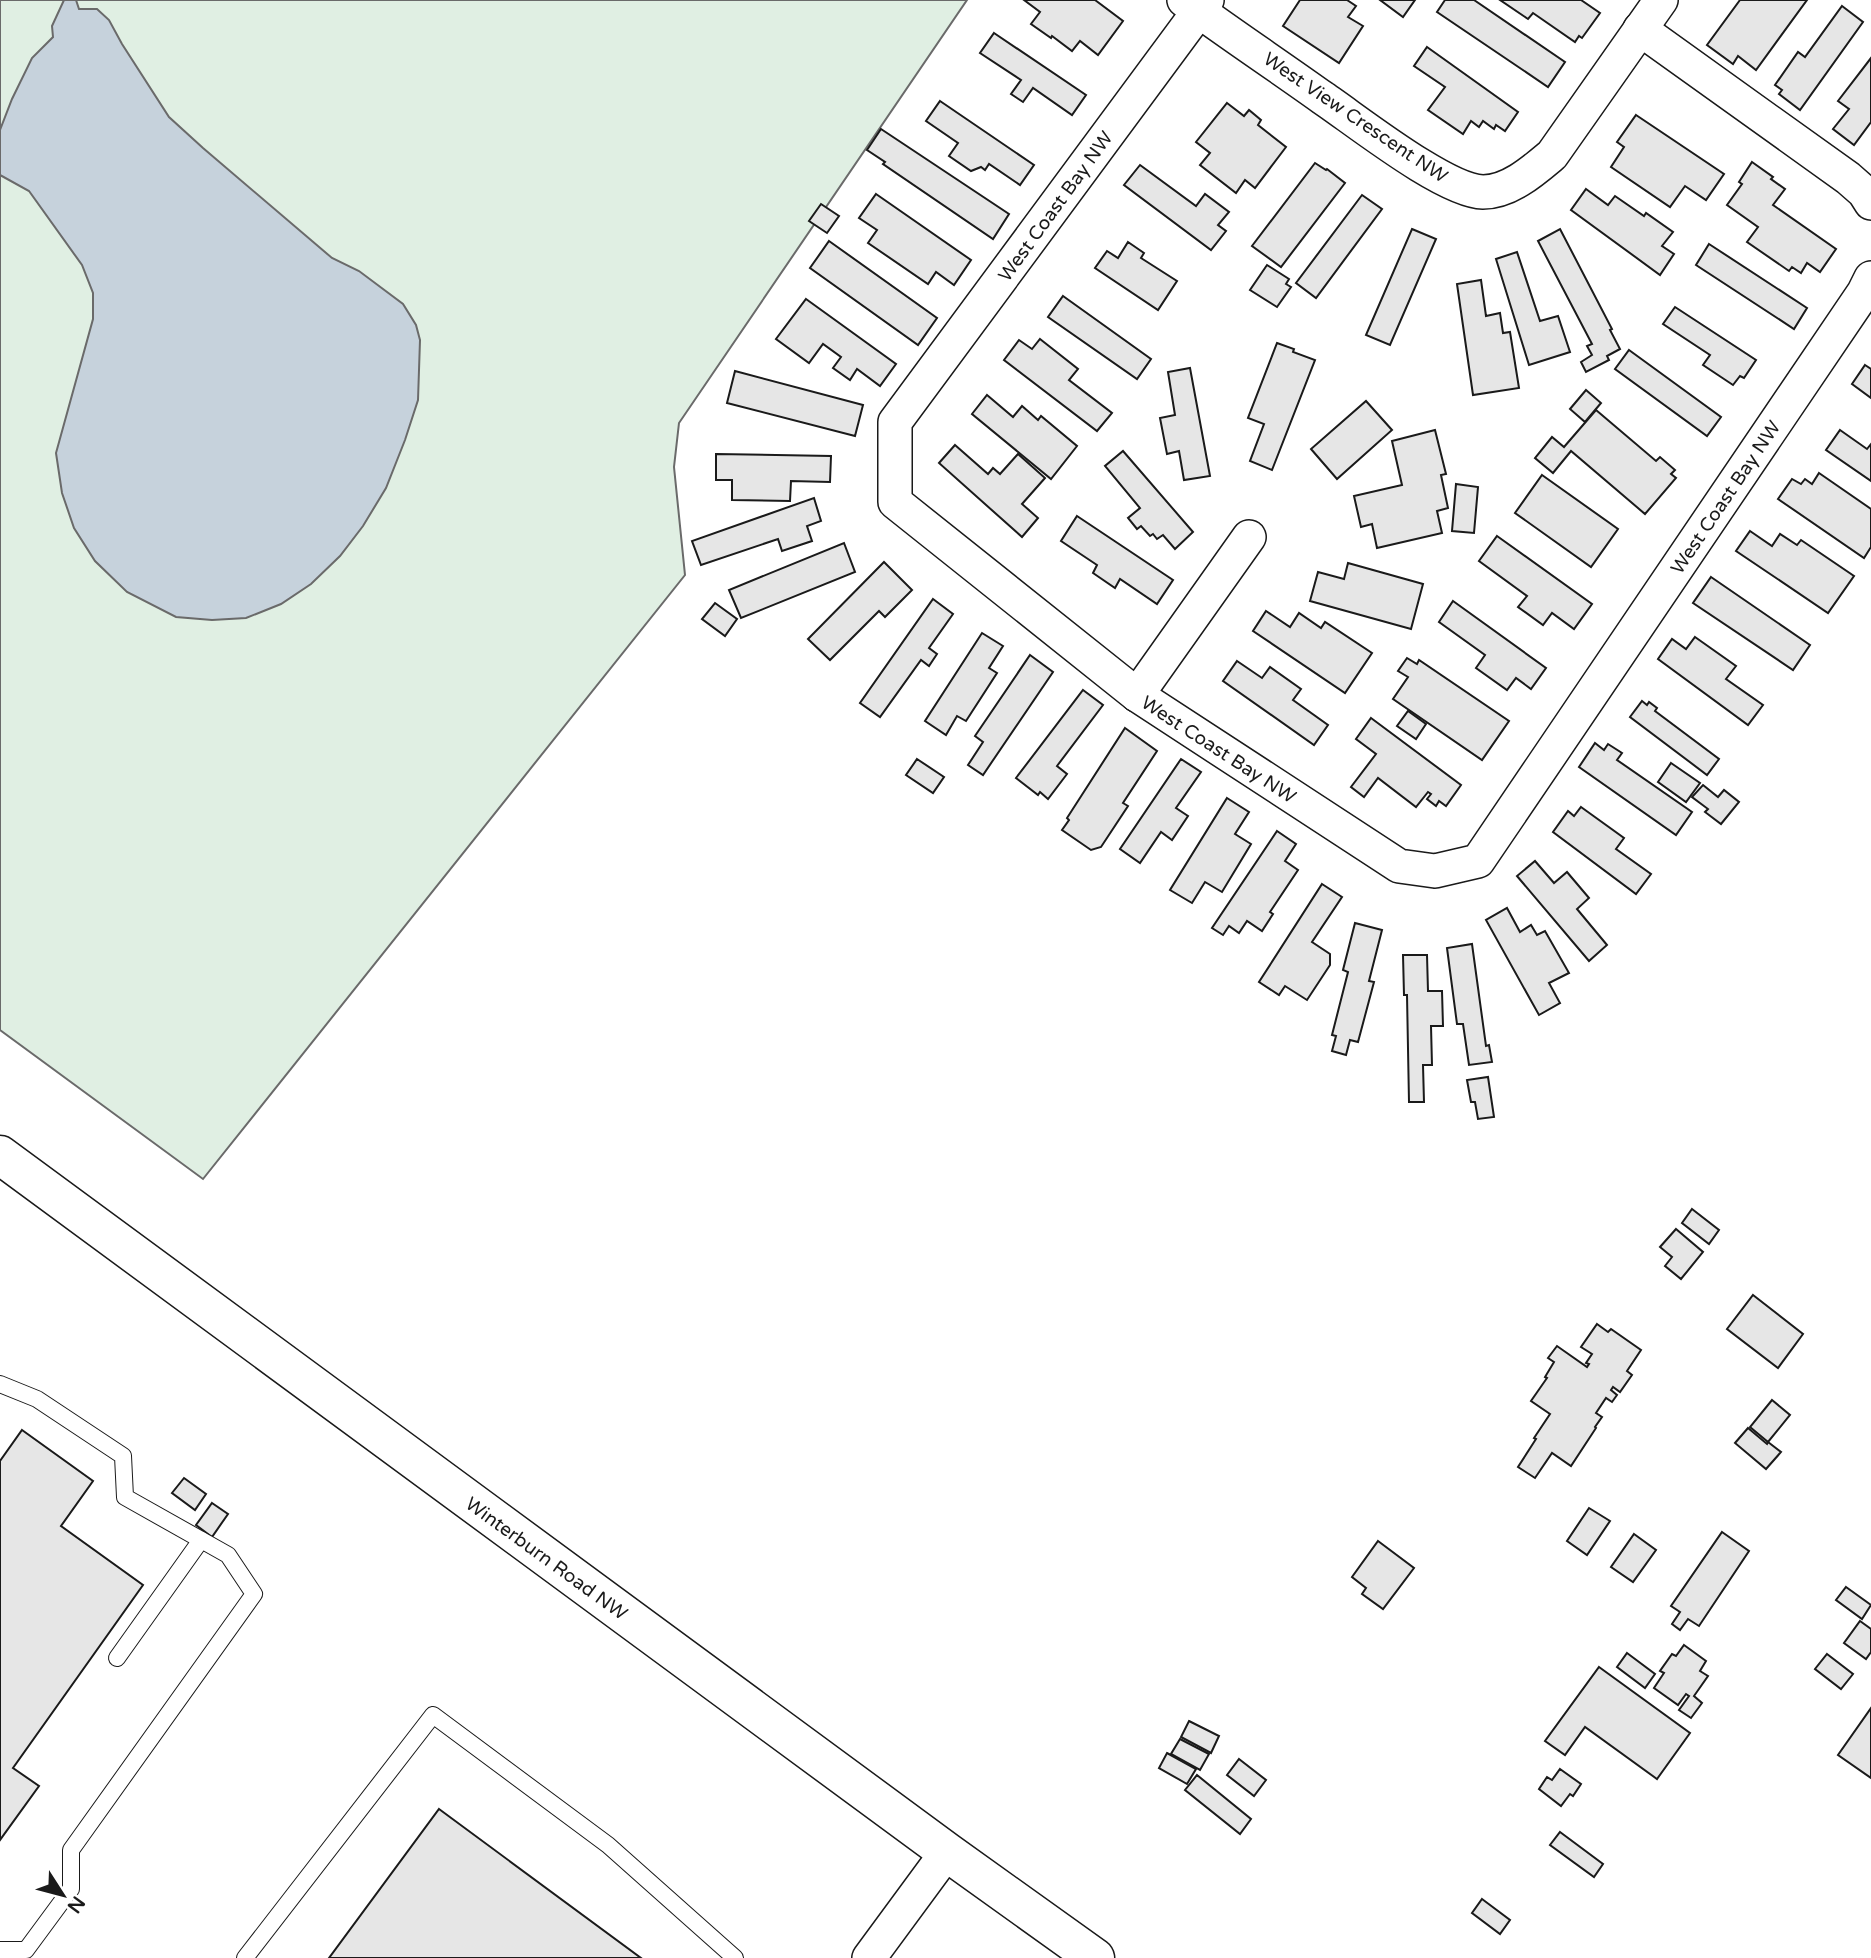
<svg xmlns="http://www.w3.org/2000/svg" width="1871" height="1958" font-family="'Varela Round',sans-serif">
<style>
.green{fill:#e0efe3;stroke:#6a6a6a;stroke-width:2}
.water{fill:#c6d2dc;stroke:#6a6a6a;stroke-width:2}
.building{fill:#e6e6e6;stroke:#1a1a1a;stroke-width:2}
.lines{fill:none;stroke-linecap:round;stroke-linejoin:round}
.lane-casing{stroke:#1a1a1a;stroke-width:18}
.street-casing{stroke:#1a1a1a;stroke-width:36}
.secondary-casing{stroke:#1a1a1a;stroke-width:41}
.lane{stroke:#fff;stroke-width:16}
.street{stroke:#fff;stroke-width:33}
.secondary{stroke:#fff;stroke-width:38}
.labels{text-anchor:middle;stroke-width:5;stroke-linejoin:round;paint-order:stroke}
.street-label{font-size:19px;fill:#1a1a1a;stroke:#fff}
</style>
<rect width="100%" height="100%" fill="#fff"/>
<!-- green -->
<path class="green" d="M0,0H967L679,423L674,467L685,575L203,1179L0,1030Z"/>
<!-- water -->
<path class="water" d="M64,0H76L79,9H97L109,20L122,44L169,117L203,148L332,258L359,271L403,304L416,325L420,340L418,400L405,440L386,488L363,526L340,556L311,584L281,604L246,618L212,620L176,617L127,592L95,561L74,528L62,493L56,453L93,319V293L82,265L29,191L0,175V130L12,99L32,58L53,37L52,26Z"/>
<!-- building -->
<g class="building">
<path d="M1024,0H1095L1123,21L1098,55L1080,41L1072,51L1052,36L1051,38L1031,24L1040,12Z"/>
<path d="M1300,0H1347L1356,6L1348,17L1363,26L1339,63L1283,26Z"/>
<path d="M1380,0H1415L1403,17Z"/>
<path d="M1445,0H1474L1565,62L1548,87L1437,12Z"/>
<path d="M1500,0H1581L1600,13L1582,38L1579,36L1575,42L1533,13L1528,19Z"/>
<path d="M1740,0H1807L1756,70L1738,56L1733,64L1707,45Z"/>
<path d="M1842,6L1863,22L1800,110L1779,94L1782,90L1775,85L1798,52L1805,57Z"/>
<path d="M994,33L1086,95L1072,115L1033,88L1023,102L1011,94L1021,80L980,53Z"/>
<path d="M1427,47L1518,112L1505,131L1496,125L1494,129L1483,121L1479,127L1471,121L1463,134L1428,110L1445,87L1414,66Z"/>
<path d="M1871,58V122L1854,145L1833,129L1849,109L1838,101Z"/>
<path d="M940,101L1034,165L1020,185L989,164L985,170L981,167L971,171L949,156L958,143L926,121Z"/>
<path d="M1227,103L1244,116L1249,110L1261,120L1258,125L1286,147L1255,188L1245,180L1236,193L1200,165L1210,153L1196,142Z"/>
<path d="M1636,115L1724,174L1706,200L1685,186L1670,207L1611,167L1624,147L1617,142Z"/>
<path d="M881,129L1009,214L993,239L883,164L885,162L867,150Z"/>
<path d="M1752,162L1773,177L1771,179L1785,189L1773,205L1836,249L1820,272L1807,263L1801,273L1792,267L1789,271L1747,242L1758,227L1727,205L1742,184L1739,182Z"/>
<path d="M1315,163L1326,170L1327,169L1345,183L1281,267L1252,246Z"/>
<path d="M1140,165L1196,206L1205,194L1229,212L1218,225L1226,231L1211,250L1124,185Z"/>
<path d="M1586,189L1608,205L1615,196L1644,216L1646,213L1673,232L1662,246L1674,254L1660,275L1571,210Z"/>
<path d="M876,194L971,260L954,285L936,272L928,284L868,243L877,230L859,218Z"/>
<path d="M1362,195L1382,209L1316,298L1296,283Z"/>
<path d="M821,204L839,216L827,233L809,221Z"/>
<path d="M1412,229L1436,239L1390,345L1366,335Z"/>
<path d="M1560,229L1612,329L1610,330L1620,349L1607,356L1609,360L1586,372L1581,362L1592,355L1587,346L1592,344L1538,241Z"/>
<path d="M829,241L937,318L918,345L810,268Z"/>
<path d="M1128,242L1144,253L1141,258L1177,281L1158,310L1095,268L1107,251L1118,258Z"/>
<path d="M1709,244L1807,308L1794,329L1696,265Z"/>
<path d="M1517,252L1540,321L1558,316L1570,352L1529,365L1496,259Z"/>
<path d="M1267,265L1289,279L1286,284L1291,287L1277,307L1250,290Z"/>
<path d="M1481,280L1486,316L1500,313L1503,333L1510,332L1519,388L1473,395L1457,284Z"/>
<path d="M1063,296L1151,359L1137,379L1048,317Z"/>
<path d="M806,299L896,364L880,386L857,369L850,380L833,368L841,357L823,344L809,363L776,339Z"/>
<path d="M1675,307L1756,360L1744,378L1740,376L1733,385L1703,365L1710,355L1663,324Z"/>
<path d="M1040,339L1078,369L1069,380L1112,413L1097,431L1004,360L1019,340L1032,349Z"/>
<path d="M1277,343L1294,349L1293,352L1315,360L1272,470L1250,461L1264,424L1248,418Z"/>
<path d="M1629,350L1721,417L1707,436L1615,369Z"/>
<path d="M1865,365L1871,369V398L1852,384Z"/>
<path d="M1190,368L1210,476L1184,480L1179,451L1167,454L1160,418L1175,415L1168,372Z"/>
<path d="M735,371L863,405L855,436L727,403Z"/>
<path d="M1586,390L1601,403L1585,422L1570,409Z"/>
<path d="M987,395L1013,417L1022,406L1038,420L1041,416L1077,446L1051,479L972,414Z"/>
<path d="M1366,401L1392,430L1337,479L1311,449Z"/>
<path d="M1596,410L1656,461L1660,457L1675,470L1671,474L1676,478L1645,514L1571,451L1553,473L1535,458L1552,437L1564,447Z"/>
<path d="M1435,430L1446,474L1441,475L1448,508L1437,511L1442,533L1377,548L1372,524L1361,527L1354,496L1402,485L1392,441Z"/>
<path d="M1840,430L1867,449L1871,444V481L1826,450Z"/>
<path d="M955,445L988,474L993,468L1000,474L1018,454L1045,478L1022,504L1038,518L1022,537L939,463Z"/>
<path d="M1123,451L1193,532L1175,549L1163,535L1157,539L1153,534L1150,536L1141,526L1137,529L1128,518L1140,508L1105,466Z"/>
<path d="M716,454L831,456L830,482L791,481L790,501L732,500V480H716Z"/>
<path d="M1819,473L1871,509V547L1864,558L1778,499L1792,479L1801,484L1805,479L1812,484Z"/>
<path d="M1542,475L1618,529L1591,567L1515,513Z"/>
<path d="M1456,484L1478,487L1474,533L1452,531Z"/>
<path d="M814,498L821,521L807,526L812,541L782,551L778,539L701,565L692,541Z"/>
<path d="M1077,516L1173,580L1157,604L1120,579L1115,588L1093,573L1097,565L1061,541Z"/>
<path d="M1750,531L1772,546L1780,534L1797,545L1801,540L1854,576L1828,613L1736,551Z"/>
<path d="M1497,536L1592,604L1574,629L1552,613L1543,625L1518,607L1527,596L1479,561Z"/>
<path d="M844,543L855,572L741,618L729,590Z"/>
<path d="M884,562L912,590L885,617L879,611L830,660L808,639Z"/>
<path d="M1348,563L1423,584L1411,629L1310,601L1318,572L1344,579Z"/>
<path d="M1711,577L1810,645L1793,670L1693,603Z"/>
<path d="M933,599L953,614L929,648L937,654L929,666L921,660L880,717L860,703Z"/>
<path d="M1453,601L1546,668L1531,689L1516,678L1507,690L1476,668L1485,655L1439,622Z"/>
<path d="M715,603L737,619L725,636L702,619Z"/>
<path d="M1266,611L1290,627L1299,613L1321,628L1325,622L1372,653L1345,693L1253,631Z"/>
<path d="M982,633L1003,646L989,668L997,673L966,721L957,716L946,735L925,721Z"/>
<path d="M1695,637L1736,666L1726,679L1763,705L1748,725L1658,659L1672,639L1686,649Z"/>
<path d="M1030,655L1053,672L983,775L968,765L983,742L975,736Z"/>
<path d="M1407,658L1417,664L1419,660L1509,721L1482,760L1393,699L1408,677L1398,671Z"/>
<path d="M1237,661L1262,678L1270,667L1301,689L1293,700L1328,725L1314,745L1223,681Z"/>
<path d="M1083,690L1103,705L1057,766L1067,774L1048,799L1040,792L1038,795L1016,778Z"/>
<path d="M1642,701L1647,705L1649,702L1657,708L1655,711L1719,759L1707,775L1630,717Z"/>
<path d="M1408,711L1426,724L1416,739L1397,726Z"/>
<path d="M1371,718L1461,785L1446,806L1439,801L1436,806L1427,799L1431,794L1428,792L1416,807L1378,778L1364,797L1351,787L1376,754L1356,739Z"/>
<path d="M1125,728L1157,751L1123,803L1128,806L1101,847L1091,850L1062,830L1069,820L1067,818Z"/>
<path d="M1595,743L1604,750L1608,744L1622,753L1617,760L1692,812L1676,835L1579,767Z"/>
<path d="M917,759L944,777L933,793L906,775Z"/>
<path d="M1181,759L1201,772L1176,808L1188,816L1172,840L1161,832L1140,863L1120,849Z"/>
<path d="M1671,763L1700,783L1686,802L1658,782Z"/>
<path d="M1703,785L1718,797L1724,790L1739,802L1721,824L1705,812L1708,809L1692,797Z"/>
<path d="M1227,798L1249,812L1235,834L1251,844L1222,892L1205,882L1192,903L1170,890Z"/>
<path d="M1581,807L1624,838L1616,849L1651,874L1636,894L1553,832L1568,811L1574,816Z"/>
<path d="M1277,831L1296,844L1285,861L1298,870L1270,912L1273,914L1262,931L1247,921L1239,933L1229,926L1223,935L1212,928Z"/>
<path d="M1535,861L1554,883L1567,872L1589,898L1577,909L1607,945L1589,961L1517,876Z"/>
<path d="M1322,884L1342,897L1312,942L1330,954V965L1307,1000L1285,986L1279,995L1259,982Z"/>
<path d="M1507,908L1520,932L1531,925L1537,935L1545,931L1569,973L1549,983L1560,1003L1539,1015L1486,920Z"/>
<path d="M1355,923L1382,930L1369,981L1374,982L1358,1042L1350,1040L1346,1055L1332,1051L1336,1036L1332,1035L1348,972L1343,970Z"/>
<path d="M1472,944L1486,1046L1489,1045L1492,1062L1469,1065L1463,1024H1457L1447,948Z"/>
<path d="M1403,955H1427L1428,991H1442L1443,1026H1431L1432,1065H1423L1424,1102H1409L1407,995H1404Z"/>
<path d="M1488,1077L1494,1117L1478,1119L1475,1102H1471L1467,1080Z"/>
<path d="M1692,1209L1719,1230L1709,1244L1682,1223Z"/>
<path d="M1676,1229L1703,1252L1681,1279L1665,1266L1672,1257L1660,1247Z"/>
<path d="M1753,1295L1803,1334L1778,1368L1727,1329Z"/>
<path d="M1597,1324L1608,1332L1611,1329L1641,1350L1627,1371L1632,1375L1620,1392L1613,1387L1611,1390L1617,1395L1612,1402L1606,1398L1596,1413L1602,1417L1595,1427L1596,1428L1571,1466L1552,1453L1535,1478L1518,1467L1536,1439L1534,1438L1550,1414L1531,1401L1547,1378L1545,1377L1554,1362L1548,1358L1557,1346L1587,1367L1589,1364L1586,1363L1592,1354L1581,1347Z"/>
<path d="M1772,1400L1790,1415L1768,1442L1750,1427Z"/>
<path d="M1748,1428L1767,1444L1768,1442L1781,1452L1766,1469L1735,1443Z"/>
<path d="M22,1430L93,1481L61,1526L143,1585L13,1768L39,1786L0,1840V1461Z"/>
<path d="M184,1478L206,1494L195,1510L172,1493Z"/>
<path d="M212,1503L228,1514L212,1537L196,1525Z"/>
<path d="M1589,1508L1610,1521L1587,1555L1567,1541Z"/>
<path d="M1722,1532L1749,1551L1699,1626L1688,1619L1680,1630L1672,1624L1680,1612L1671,1606Z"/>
<path d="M1634,1534L1656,1550L1633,1582L1611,1567Z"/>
<path d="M1378,1541L1414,1568L1383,1609L1362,1594L1366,1588L1352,1577Z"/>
<path d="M1846,1587L1871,1605L1862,1619L1836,1600Z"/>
<path d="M1860,1621L1871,1629V1652L1866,1659L1844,1643Z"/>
<path d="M1684,1645L1706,1661L1700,1671L1708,1676L1694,1696L1702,1703L1691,1718L1679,1710L1689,1696L1686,1694L1678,1705L1654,1688L1664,1673L1660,1671L1672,1654L1676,1656Z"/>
<path d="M1627,1653L1655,1674L1645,1688L1617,1667Z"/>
<path d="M1827,1654L1853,1674L1841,1689L1815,1669Z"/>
<path d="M1599,1667L1690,1733L1657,1779L1585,1727L1565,1755L1545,1741Z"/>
<path d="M1871,1708V1778L1838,1755Z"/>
<path d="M1189,1721L1219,1736L1211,1753L1181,1737Z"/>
<path d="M1180,1739L1209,1754L1200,1770L1171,1754Z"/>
<path d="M1167,1753L1196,1769L1187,1784L1159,1768Z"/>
<path d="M1239,1759L1266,1780L1254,1796L1227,1775Z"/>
<path d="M1560,1769L1581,1784L1573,1796L1570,1794L1561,1806L1539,1789L1547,1777L1552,1780Z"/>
<path d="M1197,1775L1251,1819L1240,1834L1185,1790Z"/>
<path d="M439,1809L641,1958H329Z"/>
<path d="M1560,1832L1603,1864L1594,1877L1550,1845Z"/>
<path d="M1482,1899L1510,1920L1500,1934L1472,1913Z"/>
</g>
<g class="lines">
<defs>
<g id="lane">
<path d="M0,1384L37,1399L123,1456L125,1497L228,1555L254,1594L71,1850V1889L26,1950H0"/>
<path d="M117,1658L201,1540"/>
<path d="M245,1958L433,1715L608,1845L735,1958"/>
</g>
<g id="street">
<path d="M1184,0C1230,34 1277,65 1323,98C1357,121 1445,191 1483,192C1509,192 1533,171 1552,155L1661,0"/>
<path d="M1207,0L895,422V502L1137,695L1399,866L1435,871L1478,861L1864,292L1871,278"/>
<path d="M1640,29L1848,178L1864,192L1871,203"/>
<path d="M1137,695L1249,537"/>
<path d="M869,1958L947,1852"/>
</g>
<path id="secondary" d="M0,1155L947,1852L1095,1958"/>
</defs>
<!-- lane casing -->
<use href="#lane" class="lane-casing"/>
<!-- street casing -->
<use href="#street" class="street-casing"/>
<!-- secondary casing -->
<use href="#secondary" class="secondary-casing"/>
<!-- lane -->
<use href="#lane" class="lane"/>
<!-- street -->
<use href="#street" class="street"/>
<!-- secondary -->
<use href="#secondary" class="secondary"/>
</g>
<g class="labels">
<!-- street labels -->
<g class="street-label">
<text transform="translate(1356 117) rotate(34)" y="7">West View Crescent NW</text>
<text transform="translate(1055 206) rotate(-54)" y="7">West Coast Bay NW</text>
<text transform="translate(1725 497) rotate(-56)" y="7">West Coast Bay NW</text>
<text transform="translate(1219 749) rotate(33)" y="7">West Coast Bay NW</text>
<text transform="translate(547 1558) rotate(36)" y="7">Winterburn Road NW</text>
</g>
</g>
<!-- north arrow -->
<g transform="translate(63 1895) rotate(126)" stroke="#ffffff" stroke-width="5" paint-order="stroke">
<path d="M0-5L12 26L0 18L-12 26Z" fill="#1a1a1a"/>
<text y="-10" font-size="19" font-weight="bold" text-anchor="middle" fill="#1a1a1a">N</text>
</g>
</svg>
